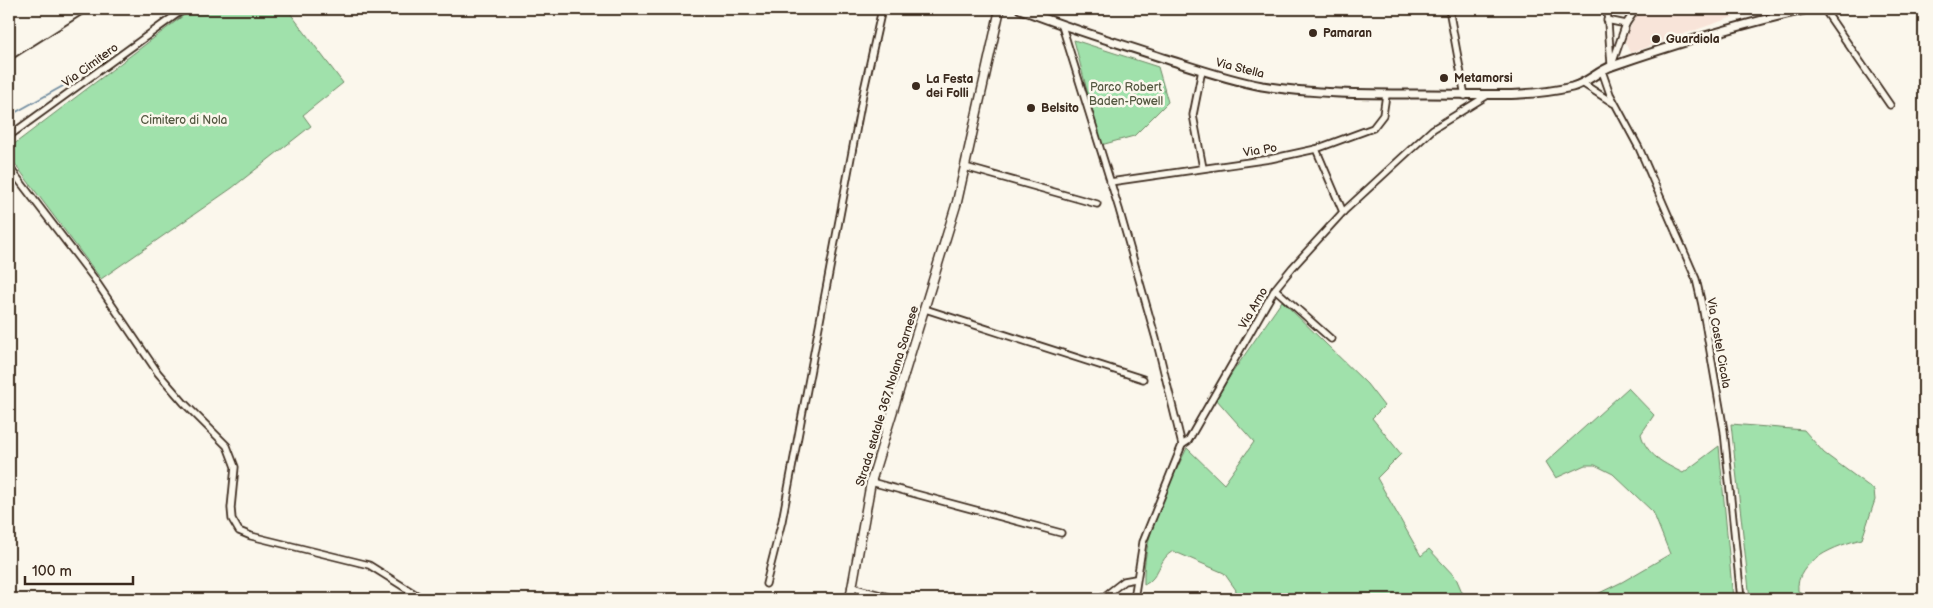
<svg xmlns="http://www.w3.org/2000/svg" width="1933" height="608" font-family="'Balsamiq Sans',sans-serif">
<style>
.built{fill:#f8e4d9}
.green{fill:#a0e1ab;stroke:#6e8664}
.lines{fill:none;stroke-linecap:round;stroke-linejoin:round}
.stream{stroke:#758fa2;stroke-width:2}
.minor-casing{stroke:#3b2a1e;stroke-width:9}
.tertiary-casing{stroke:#3b2a1e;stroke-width:11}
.secondary-casing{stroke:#3b2a1e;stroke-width:11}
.minor{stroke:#fbf7ec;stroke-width:5.5}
.tertiary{stroke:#fbf7ec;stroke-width:7}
.secondary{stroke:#fbf7ec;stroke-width:8}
.rail{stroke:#3b2a1e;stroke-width:2}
.poi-dot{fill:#3b2a1e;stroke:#fbf7ec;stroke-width:2}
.labels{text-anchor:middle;stroke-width:5;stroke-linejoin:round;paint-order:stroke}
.poi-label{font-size:12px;font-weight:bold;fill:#3b2a1e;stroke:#fbf7ec;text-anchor:start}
.street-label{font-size:12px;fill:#3b2a1e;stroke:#fbf7ec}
.park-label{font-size:12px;fill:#545841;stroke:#fbf7ec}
</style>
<rect width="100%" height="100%" fill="#fbf7ec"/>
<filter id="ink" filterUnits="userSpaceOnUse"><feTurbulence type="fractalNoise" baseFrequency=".02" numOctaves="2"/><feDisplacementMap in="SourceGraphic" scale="10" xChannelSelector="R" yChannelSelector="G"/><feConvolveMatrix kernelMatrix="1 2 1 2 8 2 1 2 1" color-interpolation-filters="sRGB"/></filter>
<g filter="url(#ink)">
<!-- built -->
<path class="built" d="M1640,9H1785L1761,14L1756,10L1747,12L1630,53L1625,42L1627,33Z"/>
<!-- green -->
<g class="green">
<path d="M192,9H287L343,83L303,115L311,126L232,188L101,279L9,156V148Z"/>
<path d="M1074,40L1158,67L1168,102L1134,136L1101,145Z"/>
<path d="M1282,301L1367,384L1384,406L1372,418L1401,454L1377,478L1421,556L1429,549L1456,578L1465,599H1234L1236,590L1224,573L1173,551C1158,559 1160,578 1144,585C1142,537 1166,490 1187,448L1224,484L1254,442L1216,399L1230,376Z"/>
<path d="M1628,388L1654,415L1641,434C1646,455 1665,464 1683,473L1719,446L1733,599H1587L1622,582L1670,554L1653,512L1613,474L1595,465H1585L1556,478L1546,462Z"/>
<path d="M1731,424L1804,430L1824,453L1874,490L1875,500L1862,539C1837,545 1795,561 1798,591L1815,599H1750Z"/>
</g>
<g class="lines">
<!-- stream -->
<path class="stream" d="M9,116L72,81"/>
<defs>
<g id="minor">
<path d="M1449,9L1465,96"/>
<path d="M1607,9L1611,64"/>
<path d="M1824,9L1890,105"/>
<path d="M1607,20L1626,24"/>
<path d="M1062,26L1119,209L1156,339L1182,445"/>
<path d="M1611,67L1626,24L1636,9"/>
<path d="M1202,70L1193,115L1203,168"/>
<path d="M1602,71L1610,94L1639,148L1696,279L1702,305L1724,431L1741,599"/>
<path d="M1582,83L1613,103"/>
<path d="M9,136L184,9"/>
<path d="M1316,149L1343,212"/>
<path d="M9,167L93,277L158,373L184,403L227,446L235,467L231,508L232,519L239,531L251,536L369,565L423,599"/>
<path d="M965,167L1097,204"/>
<path d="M1110,182L1270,159L1316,149L1373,128L1383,115L1386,95"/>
<path d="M1275,289L1331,339"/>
<path d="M925,309L1143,379"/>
<path d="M871,482L1061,533"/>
<path d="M766,584L782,521L863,94L882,9"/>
<path d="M851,587L896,599"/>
<path d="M1101,599L1124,581L1135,579"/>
<path d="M1134,599L1143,542L1182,445L1188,441L1275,289L1292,268L1343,212L1433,129L1488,95"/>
</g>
<path id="tertiary" d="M1020,9C1067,28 1115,42 1163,58C1195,68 1229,80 1262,86C1313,94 1365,94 1417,94C1468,93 1522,99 1572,87C1587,83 1598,71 1612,66C1676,44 1742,24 1808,9"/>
<path id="secondary" d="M850,599L871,482L957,202L1000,9"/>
</defs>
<!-- minor casing -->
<use href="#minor" class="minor-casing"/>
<!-- tertiary casing -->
<use href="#tertiary" class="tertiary-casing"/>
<!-- secondary casing -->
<use href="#secondary" class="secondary-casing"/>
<!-- minor -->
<use href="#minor" class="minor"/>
<!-- tertiary -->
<use href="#tertiary" class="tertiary"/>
<!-- secondary -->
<use href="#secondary" class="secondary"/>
<!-- rail -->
<path class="rail" d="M9,61L91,9"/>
</g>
</g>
<!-- markers -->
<g class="poi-dot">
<circle cx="1313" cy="33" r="5"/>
<circle cx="1656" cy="39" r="5"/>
<circle cx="1444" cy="78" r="5"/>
<circle cx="916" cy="86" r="5"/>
<circle cx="1031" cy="108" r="5"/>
</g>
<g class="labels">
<!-- poi labels -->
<g class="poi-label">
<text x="1323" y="37">Pamaran</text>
<text x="1666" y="43">Guardiola</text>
<text x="1454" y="82">Metamorsi</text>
<text x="926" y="83">La Festa<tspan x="926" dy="14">dei Folli</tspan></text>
<text x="1041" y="112">Belsito</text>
</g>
<!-- street labels -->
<g class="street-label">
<text transform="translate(90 65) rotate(-36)" y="4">Via Cimitero</text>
<text transform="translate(1240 68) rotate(14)" y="4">Via Stella</text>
<text transform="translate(1260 150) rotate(-9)" y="4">Via Po</text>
<text transform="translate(1253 308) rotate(-60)" y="4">Via Arno</text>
<text transform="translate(1719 343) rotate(80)" y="4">Via Castel Cicala</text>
<text transform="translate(887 396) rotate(-73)" y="4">Strada statale 367 Nolana Sarnese</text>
</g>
<!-- park labels -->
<g class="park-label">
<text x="1126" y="91">Parco Robert<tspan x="1126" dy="14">Baden-Powell</tspan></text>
<text x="184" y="124">Cimitero di Nola</text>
</g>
</g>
<!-- margin -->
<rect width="1933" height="608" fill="none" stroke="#fbf7ec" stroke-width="30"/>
<rect x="15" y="15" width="1903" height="578" fill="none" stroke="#3b2a1e" stroke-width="2" filter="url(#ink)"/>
<!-- scale -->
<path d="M25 576v8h108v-8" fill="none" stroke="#3b2a1e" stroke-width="2.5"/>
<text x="32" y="576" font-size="15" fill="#3b2a1e" stroke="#fbf7ec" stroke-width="4" paint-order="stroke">100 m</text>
</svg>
